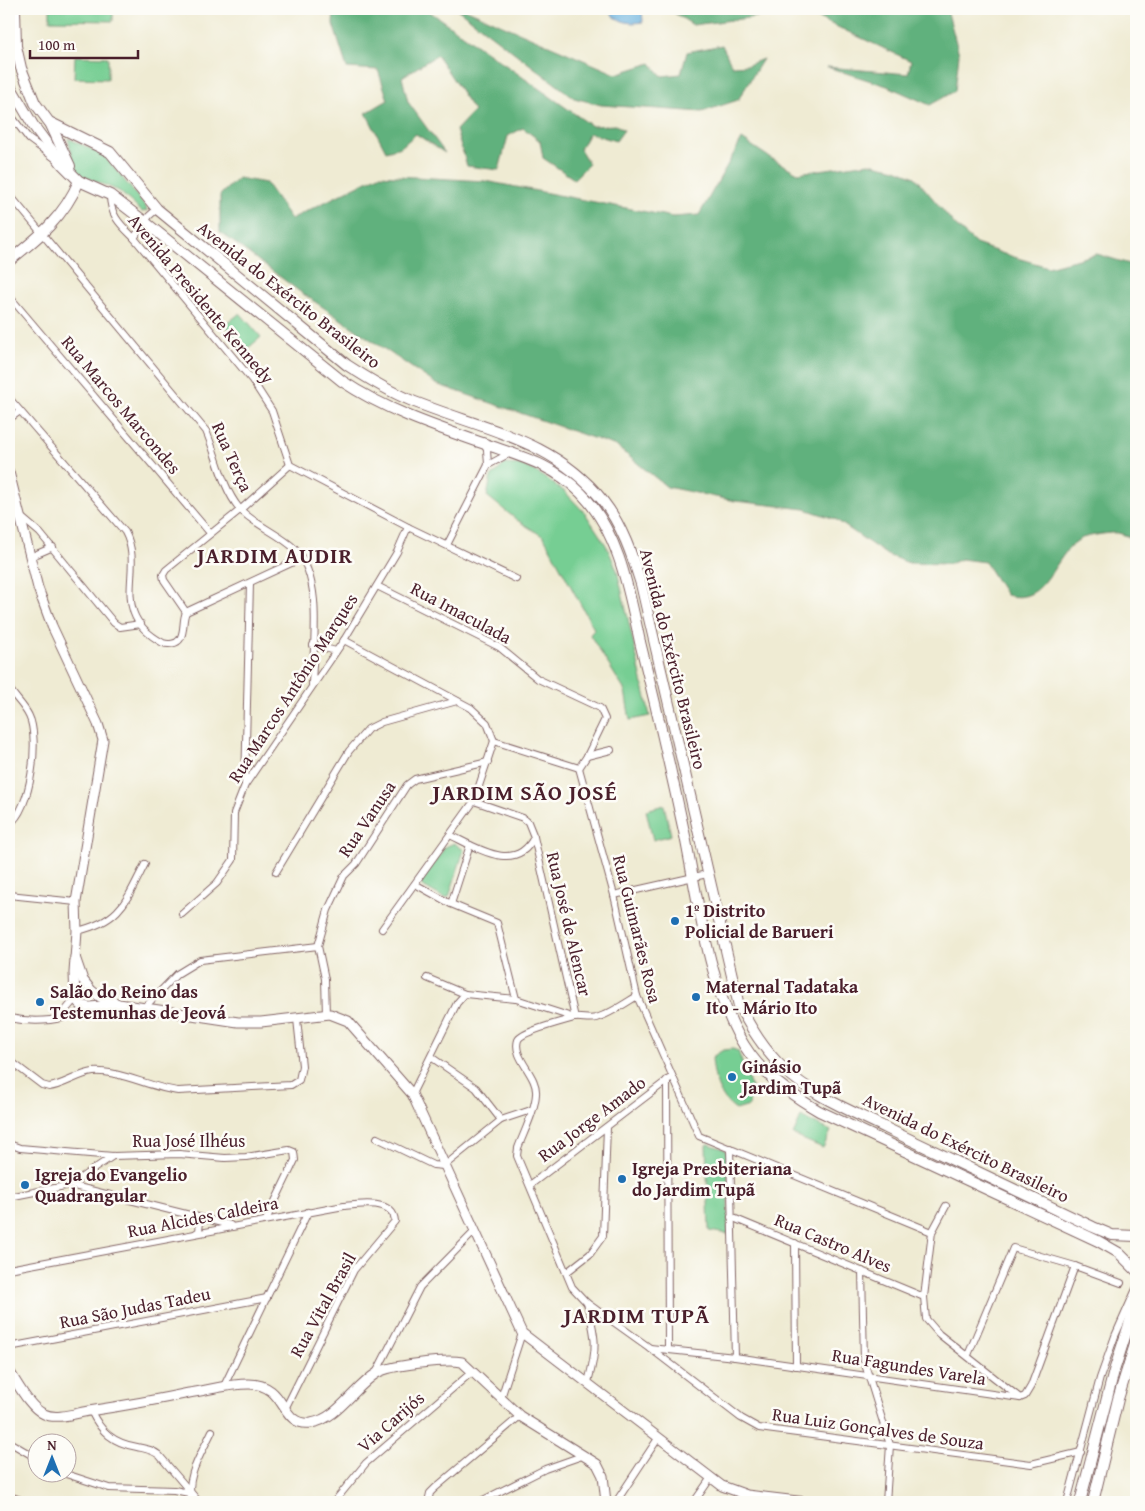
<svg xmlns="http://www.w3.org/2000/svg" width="1145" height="1511" font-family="'Gentium Book Plus',serif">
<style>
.green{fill:#76ce93;stroke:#60765f}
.forest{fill:#60b17d;stroke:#556854}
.water{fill:#65b0de;stroke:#586884}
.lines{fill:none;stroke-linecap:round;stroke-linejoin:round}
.street-casing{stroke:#846666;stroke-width:8}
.secondary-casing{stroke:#846666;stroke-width:11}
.primary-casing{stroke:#846666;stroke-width:12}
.street{stroke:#fff;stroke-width:6}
.secondary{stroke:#fff;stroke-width:9}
.primary{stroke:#fff;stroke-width:10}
.poi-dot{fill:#1f6fb2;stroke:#fdfcf7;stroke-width:2}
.labels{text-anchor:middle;stroke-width:5;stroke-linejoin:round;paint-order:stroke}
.street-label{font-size:18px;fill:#4a1f2b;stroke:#fdfcf7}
.poi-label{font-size:18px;font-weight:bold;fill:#4a1f2b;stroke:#fdfcf7;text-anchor:start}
.district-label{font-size:22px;font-weight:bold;letter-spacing:1px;fill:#4a1f2b;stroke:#fdfcf7}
</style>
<rect width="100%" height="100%" fill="#fdfcf7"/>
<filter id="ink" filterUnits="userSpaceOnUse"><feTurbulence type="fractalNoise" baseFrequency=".02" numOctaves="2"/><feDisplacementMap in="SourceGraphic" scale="10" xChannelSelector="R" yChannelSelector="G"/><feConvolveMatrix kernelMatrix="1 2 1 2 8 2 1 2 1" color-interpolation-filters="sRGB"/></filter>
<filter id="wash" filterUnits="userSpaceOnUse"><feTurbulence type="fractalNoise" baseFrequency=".0096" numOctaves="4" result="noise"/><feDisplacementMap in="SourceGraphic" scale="20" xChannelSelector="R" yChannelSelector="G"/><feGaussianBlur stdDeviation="1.12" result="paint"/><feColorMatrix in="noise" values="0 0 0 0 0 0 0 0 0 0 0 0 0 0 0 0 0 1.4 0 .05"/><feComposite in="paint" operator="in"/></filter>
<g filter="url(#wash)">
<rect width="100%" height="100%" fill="#efebd3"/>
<!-- green -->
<g class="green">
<path d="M50,9H113V21L50,20Z"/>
<path d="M75,56L108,57V79L74,78Z"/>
<path d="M68,138L104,155L146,207L147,211L142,212L119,191L81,175L74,165Z"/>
<path d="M240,313L261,337L246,350L225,325Z"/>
<path d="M505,464L521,465L536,472L564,491L585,513L606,545L617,570L650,716L630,720L625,691L590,635L594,629L544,537L517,520L487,496L491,477Z"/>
<path d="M664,805L671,835L653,840L646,810Z"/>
<path d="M454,843L464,850L449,897L444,898L421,885V882L445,847Z"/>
<path d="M733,1049L738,1051L751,1087L749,1106L736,1110C719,1099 713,1077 712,1057L723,1050Z"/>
<path d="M801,1117L831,1131L823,1148L793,1135Z"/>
<path d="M708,1144L724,1149L728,1154V1234L709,1231L706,1145Z"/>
</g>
<!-- forest -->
<g class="forest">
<path d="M334,9H426L592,126L616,125L624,130L616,141L589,133L580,149L589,164L574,179L543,158L540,141L523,128L508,136L499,170L467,166L456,130L474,111L437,55L402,77L408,102L445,153L416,134L401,147L386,151L366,113L388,100L378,70L347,68L333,24Z"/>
<path d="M457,9H465L616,74L651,63L662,76L681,74L687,52L722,45L732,66L748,65L763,59L738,100L702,112L601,105L574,98Z"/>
<path d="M668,9H947L959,54L955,91L930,105L887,86L827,67L908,74L911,61L803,11L693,25Z"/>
<path d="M742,139L769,157L798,173L869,163L896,169L915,177L955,225L976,244L1004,254L1048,267L1097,254L1136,266V540C1130,538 1124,534 1118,533C1113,532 1085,536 1080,539C1052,556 1047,607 1006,595L985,562L961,559L949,564L909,563L887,555L835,519L805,509L735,501L667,487L616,446L436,384L299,291L220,232V195L238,178L266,183L291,219L379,175L485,181L673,217L699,215Z"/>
</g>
<!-- water -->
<path class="water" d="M611,9H642L643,22C631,24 622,23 612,15Z"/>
</g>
<g filter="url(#ink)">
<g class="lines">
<defs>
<g id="street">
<path d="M9,113L29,139L56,159"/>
<path d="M9,194L206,431C217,456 222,487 239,508C251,523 280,534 295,549C324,579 313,646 312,685"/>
<path d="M110,195C110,216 121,225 134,238L252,380L272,411L290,465L408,527L516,579"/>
<path d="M134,238L149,216L157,209"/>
<path d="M9,296L210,533"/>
<path d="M9,398L125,532C146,571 106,612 163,643C168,645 177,644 180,639C185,631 182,621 186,612"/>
<path d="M9,419L20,411"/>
<path d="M488,465L510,453"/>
<path d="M9,520L20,516L40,533L114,623L120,627L141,624"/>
<path d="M447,545L488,465L487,450L484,444"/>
<path d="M30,557L53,547"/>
<path d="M377,586L499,647L538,679L600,708L605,719L587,756L579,768"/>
<path d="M186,612L164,580L163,575L166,570L240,510L290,465"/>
<path d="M186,612L302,558"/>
<path d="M344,640L471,708L487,723L494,741"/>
<path d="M313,645L336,651"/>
<path d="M9,688C14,697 24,705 29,716C40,738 31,811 9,824"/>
<path d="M494,741L579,768"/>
<path d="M587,756L611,750"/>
<path d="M579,768L614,895L637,996L699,1136L932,1232"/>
<path d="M245,784L250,583"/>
<path d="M450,835C477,848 516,874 534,837L528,822L523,818L474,801"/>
<path d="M534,837L575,1018"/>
<path d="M276,872L349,751L368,729L382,722L457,701"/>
<path d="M415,884L451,904L497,923L516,999"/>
<path d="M9,895L76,902"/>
<path d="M614,895L707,874"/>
<path d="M451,904L470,845"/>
<path d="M182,914L217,883L233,860L234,813L245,785L344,640L397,552L408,527"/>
<path d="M382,929L474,801L494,741"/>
<path d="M77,931C121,921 126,901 145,864"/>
<path d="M318,946L328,910L344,876L356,864L407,785L415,779L488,762"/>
<path d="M427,978L465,994"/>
<path d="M637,996C624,1004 610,1014 596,1018C589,1020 581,1017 574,1018C564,1021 521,1032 518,1040C512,1058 538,1075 536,1094C535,1111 524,1132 518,1148L517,1156L572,1287L587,1303L650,1348L741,1418L759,1428L1031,1464L1081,1452"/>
<path d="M144,1008L177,974L200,960L318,946L325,979L326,1015"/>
<path d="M9,1018C34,1023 67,1022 89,1007"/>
<path d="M59,1018L75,999"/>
<path d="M431,1057L476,1088L501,1120"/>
<path d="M9,1060L42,1085L49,1087C64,1085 78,1074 93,1072C119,1070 151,1088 178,1091L291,1085L299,1080L302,1066L297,1019"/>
<path d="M667,1080L668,1348"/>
<path d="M412,1094L457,1003L465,994L516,999L575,1018"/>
<path d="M377,1138L433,1165L444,1166L501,1120L531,1110"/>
<path d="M9,1144L20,1148L113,1156L179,1154L225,1158L246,1157L289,1150L294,1152L295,1160L266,1220"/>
<path d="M730,1148L735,1357"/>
<path d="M70,1185L113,1156"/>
<path d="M530,1185L669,1079"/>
<path d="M9,1197L70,1185L230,1225"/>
<path d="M946,1206L932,1232L924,1297L926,1319L939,1334L1020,1398"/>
<path d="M196,1217L200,1222L199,1231L196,1233"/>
<path d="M731,1217L924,1297"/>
<path d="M795,1243L796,1366"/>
<path d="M9,1269L344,1206C360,1204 393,1199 395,1221L354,1270L285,1409"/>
<path d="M862,1271L864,1361L890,1445L886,1502"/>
<path d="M567,1272L590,1254L603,1236L607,1127"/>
<path d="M587,1303C596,1338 598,1347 588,1382"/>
<path d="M9,1347L267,1298"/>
<path d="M650,1348L735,1357L1020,1398L1025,1396L1031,1386L1075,1266"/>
<path d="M968,1355L1013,1248L1075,1266L1121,1283"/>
<path d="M376,1373L420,1287L474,1232"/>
<path d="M224,1386L308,1212"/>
<path d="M501,1398L522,1333"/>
<path d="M91,1411C101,1432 113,1443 137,1447C146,1449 151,1449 159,1455L199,1502"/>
<path d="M9,1442L38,1459"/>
<path d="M66,1474L109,1488L174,1490L189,1493"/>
<path d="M9,1496L27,1502"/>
<path d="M192,1502C184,1478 202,1453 212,1431"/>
<path d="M334,1502L366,1463L473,1371"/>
<path d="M428,1502L430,1493L435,1488L520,1416"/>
<path d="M479,1502L545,1469L582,1456"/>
<path d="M616,1502L659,1437"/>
<path d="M694,1502L710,1479"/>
<path d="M1067,1502L1100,1378L1115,1336L1136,1289"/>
</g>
<g id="secondary">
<path d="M9,472L38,588L52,626L98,724L103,740L76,902L77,931L74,973L75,999L81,1005L89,1007L115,1005"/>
<path d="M75,957L83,980L91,990L100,997L119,1004L238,1022H261L330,1014L348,1021L412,1094L522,1333L722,1486L747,1495L806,1502"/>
<path d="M9,1371C18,1384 29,1407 44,1414C56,1420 76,1413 89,1411C122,1406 156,1400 189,1393C209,1390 228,1384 249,1384C288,1384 279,1427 311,1423C338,1419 355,1386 377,1373C390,1365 446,1359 462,1362L520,1416L597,1464L603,1476L606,1502"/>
</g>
<g id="primary">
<path d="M15,9L16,46L21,68L35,103L49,122L110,152L157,209L347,365C367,378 388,391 410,400C480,429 553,438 603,501C622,525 632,555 641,584L739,1006C751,1028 764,1050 783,1068C812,1096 852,1111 888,1129C956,1162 1025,1194 1093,1227L1112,1235L1136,1236"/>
<path d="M9,84L33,125L62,164L79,181L110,195L145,222L342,381C385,410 436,427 485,444C522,457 552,464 581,493C619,532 629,591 640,642C656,706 671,771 685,836C698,901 711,1001 750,1054C767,1078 793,1096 819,1111L1098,1241L1119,1253L1136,1270"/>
<path d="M50,123L70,166"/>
<path d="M9,261C39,237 64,217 79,181"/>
<path d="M1080,1502L1114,1371L1136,1303"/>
<path d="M1093,1502L1118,1399L1136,1341"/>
</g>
</defs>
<!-- street casing -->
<use href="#street" class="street-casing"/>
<!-- secondary casing -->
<use href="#secondary" class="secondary-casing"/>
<!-- primary casing -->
<use href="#primary" class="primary-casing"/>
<!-- street -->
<use href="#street" class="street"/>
<!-- secondary -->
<use href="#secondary" class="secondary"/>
<!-- primary -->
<use href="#primary" class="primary"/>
</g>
</g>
<!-- markers -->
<g class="poi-dot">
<circle cx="675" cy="921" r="5"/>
<circle cx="696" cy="997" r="5"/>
<circle cx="40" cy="1002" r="5"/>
<circle cx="732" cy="1077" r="5"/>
<circle cx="622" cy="1179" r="5"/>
<circle cx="25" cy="1185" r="5"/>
</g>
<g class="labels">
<!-- street labels -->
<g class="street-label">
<text transform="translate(289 295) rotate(38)" y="6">Avenida do Exército Brasileiro</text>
<text transform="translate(201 299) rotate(50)" y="6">Avenida Presidente Kennedy</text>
<text transform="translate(121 405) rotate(50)" y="6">Rua Marcos Marcondes</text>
<text transform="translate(232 457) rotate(66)" y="6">Rua Terça</text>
<text transform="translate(461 613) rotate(28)" y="6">Rua Imaculada</text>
<text transform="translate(673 659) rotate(76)" y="6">Avenida do Exército Brasileiro</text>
<text transform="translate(293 688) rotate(-57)" y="6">Rua Marcos Antônio Marques</text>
<text transform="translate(367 819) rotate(-56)" y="6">Rua Vanusa</text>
<text transform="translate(569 924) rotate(77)" y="6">Rua José de Alencar</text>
<text transform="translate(637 929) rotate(76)" y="6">Rua Guimarães Rosa</text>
<text transform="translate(592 1119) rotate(-37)" y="6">Rua Jorge Amado</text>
<text x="189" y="1147">Rua José Ilhéus</text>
<text transform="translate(966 1148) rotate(26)" y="6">Avenida do Exército Brasileiro</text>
<text transform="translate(203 1217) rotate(-11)" y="6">Rua Alcides Caldeira</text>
<text transform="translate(833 1243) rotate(23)" y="6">Rua Castro Alves</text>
<text transform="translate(323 1305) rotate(-61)" y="6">Rua Vital Brasil</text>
<text transform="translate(135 1308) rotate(-11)" y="6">Rua São Judas Tadeu</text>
<text transform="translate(909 1367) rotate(9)" y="6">Rua Fagundes Varela</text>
<text transform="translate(391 1422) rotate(-41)" y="6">Via Carijós</text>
<text transform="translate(878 1429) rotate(8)" y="6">Rua Luiz Gonçalves de Souza</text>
</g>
<!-- poi labels -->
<g class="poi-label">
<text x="685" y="917">1º Distrito<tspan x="685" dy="21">Policial de Barueri</tspan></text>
<text x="706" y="993">Maternal Tadataka<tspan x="706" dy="21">Ito - Mário Ito</tspan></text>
<text x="50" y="998">Salão do Reino das<tspan x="50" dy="21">Testemunhas de Jeová</tspan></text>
<text x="742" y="1073">Ginásio<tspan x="742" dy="21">Jardim Tupã</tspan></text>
<text x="632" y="1175">Igreja Presbiteriana<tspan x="632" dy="21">do Jardim Tupã</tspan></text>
<text x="35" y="1181">Igreja do Evangelio<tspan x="35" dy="21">Quadrangular</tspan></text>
</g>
<!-- district labels -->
<g class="district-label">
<text x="275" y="563">JARDIM AUDIR</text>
<text x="525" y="800">JARDIM SÃO JOSÉ</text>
<text x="637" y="1323">JARDIM TUPÃ</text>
</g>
</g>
<!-- margin -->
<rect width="1145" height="1511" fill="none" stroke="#fdfcf7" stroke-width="30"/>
<!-- north arrow -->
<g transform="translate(52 1458)"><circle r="24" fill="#fdfcf7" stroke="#b5a4a5"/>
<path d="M0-4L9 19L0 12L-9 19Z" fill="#1f6fb2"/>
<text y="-8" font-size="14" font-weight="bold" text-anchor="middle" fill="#4a1f2b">N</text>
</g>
<!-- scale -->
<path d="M30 50v8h108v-8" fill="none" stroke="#4a1f2b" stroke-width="2.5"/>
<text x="38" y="50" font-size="15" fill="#4a1f2b" stroke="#fdfcf7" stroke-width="4" paint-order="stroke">100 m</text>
</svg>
